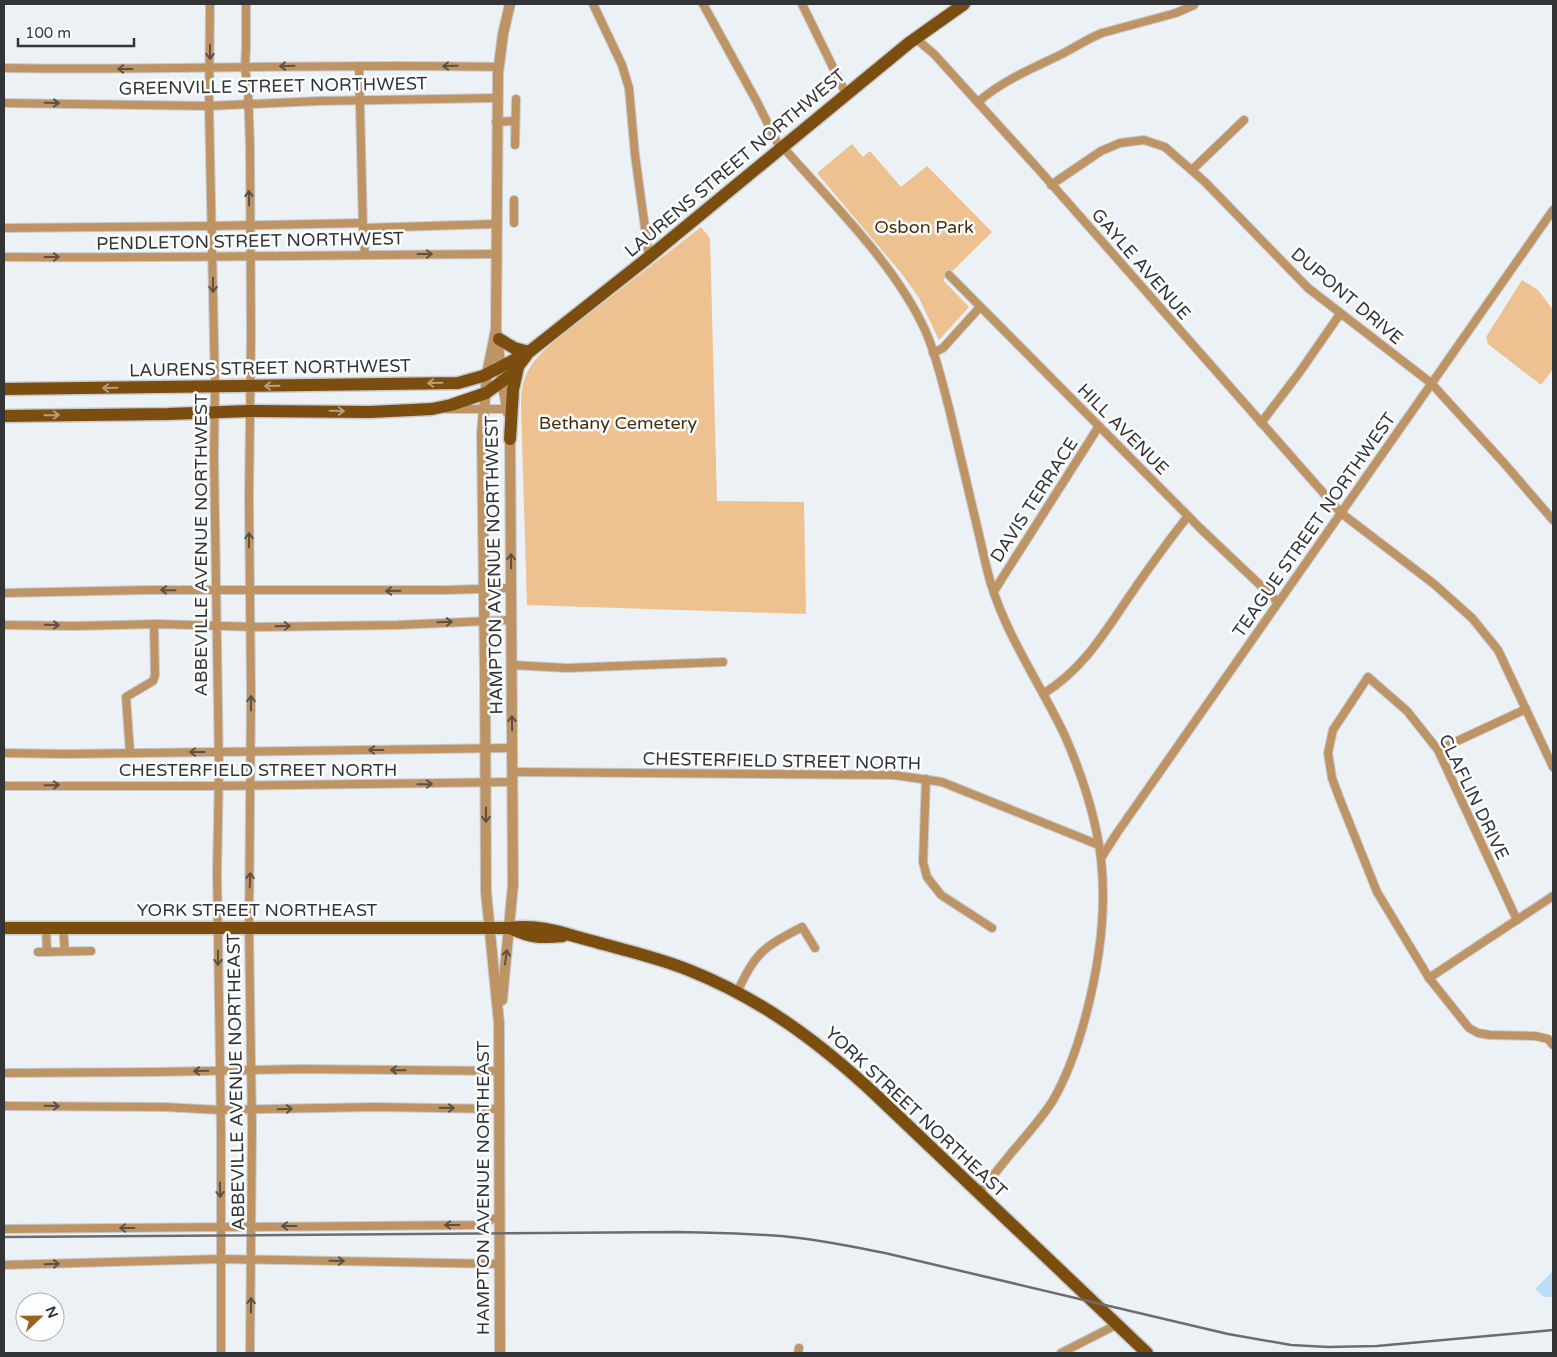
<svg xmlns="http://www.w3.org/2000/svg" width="1557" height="1357" font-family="'Varela Round',sans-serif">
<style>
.green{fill:#eec191}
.water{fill:#bbdef6}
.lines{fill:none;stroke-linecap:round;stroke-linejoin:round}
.minor-casing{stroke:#c7cbcf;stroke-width:10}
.tertiary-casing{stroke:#c7cbcf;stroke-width:12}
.primary-casing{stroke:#c7cbcf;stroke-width:15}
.minor{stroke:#bf9464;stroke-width:8}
.tertiary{stroke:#bf9464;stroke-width:10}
.primary{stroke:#7b4e10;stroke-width:12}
.rail{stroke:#6a6d70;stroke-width:2.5}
.oneway{stroke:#5c5144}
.oneway2{stroke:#b69d7c}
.labels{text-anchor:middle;stroke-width:5;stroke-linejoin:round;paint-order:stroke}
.street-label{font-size:18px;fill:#323436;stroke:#fdfeff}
.park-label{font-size:18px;fill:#482e0b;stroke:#fdfeff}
</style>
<rect width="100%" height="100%" fill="#ecf1f5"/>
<!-- green -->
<g class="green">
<path d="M852,144L863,157L870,151L901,187L927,166L992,232L943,280L969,307L939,340L919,298L902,274L817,173Z"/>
<path d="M701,227L710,238L717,501L804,502L806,614L527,605L521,407C521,371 532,361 558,338Z"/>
<path d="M1522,280L1538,290L1553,310V369L1541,385L1488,344L1486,337Z"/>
</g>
<!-- water -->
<path class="water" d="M1553,1271V1297H1544L1535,1289Z"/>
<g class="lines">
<defs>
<g id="minor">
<path d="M210,4L209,106L215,387L214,455L219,769L217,873L221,1133V1353"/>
<path d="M246,4V47L245,68L248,90L250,146L251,336L249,498L251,692L249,927L252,1127L250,1353"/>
<path d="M593,4L622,65L629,88L635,155L649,257"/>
<path d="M703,4L757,102L780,148"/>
<path d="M802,4L846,94"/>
<path d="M915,38L934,54L1040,171L1341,513L1434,584L1472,618L1498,650L1553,767"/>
<path d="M359,66L363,228L365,255"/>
<path d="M4,68C169,71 334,63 499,67"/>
<path d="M978,102C1002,81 1031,69 1060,55C1074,48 1087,39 1102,33L1176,13L1194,5"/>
<path d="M4,103L209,106L319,101L497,98"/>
<path d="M496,122L515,121"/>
<path d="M515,145L516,99"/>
<path d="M782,146C830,201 895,264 925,330C936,354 942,382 949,408C958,446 967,484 976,522C981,542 985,564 991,584C1008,639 1041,685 1065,736C1082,775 1096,818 1101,859C1107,911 1099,965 1086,1015C1078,1045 1068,1075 1052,1102C1040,1120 1026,1136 1012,1152C1001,1166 990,1179 979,1193"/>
<path d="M1192,170L1244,120"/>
<path d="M1051,185L1101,151L1120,143L1144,140L1165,147L1205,182L1308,288L1431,383L1503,462L1553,520"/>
<path d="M514,223V200"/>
<path d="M4,228L212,226L362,223"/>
<path d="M363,228L496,224"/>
<path d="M4,257C168,258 332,255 497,254"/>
<path d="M949,275L1201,529L1278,602"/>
<path d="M933,353L943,348L980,307"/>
<path d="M446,409H508"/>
<path d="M1261,423L1299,373L1340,314"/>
<path d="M994,591L1099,426"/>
<path d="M4,593L147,590H447L512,588"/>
<path d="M4,625L76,626L158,624L260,627L398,625L512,620"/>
<path d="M512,665L567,668L723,662"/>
<path d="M1043,694C1085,668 1106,630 1133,591C1151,565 1169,540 1188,516"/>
<path d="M1438,750L1526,709"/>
<path d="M4,753L66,754L513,748"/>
<path d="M130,753L126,697L153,681L155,675L154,624"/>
<path d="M513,772L894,775L942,782L1099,845"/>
<path d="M926,779L923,862L927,877L941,895L992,928"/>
<path d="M4,786H219L513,782"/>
<path d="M1101,858L1117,833L1553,210"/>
<path d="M1517,920L1438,750L1407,711L1368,677L1333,730L1328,753L1332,778L1339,797L1377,892L1429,978L1469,1028L1478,1033L1490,1035L1535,1036L1548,1039L1553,1045"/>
<path d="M46,928L47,952"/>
<path d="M63,928L65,951"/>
<path d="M38,952L91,951"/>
<path d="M1429,978L1553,896"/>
<path d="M737,992C745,976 753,958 768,947C778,939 791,933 802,927L815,948"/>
<path d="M4,1073L156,1072L299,1069L499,1071"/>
<path d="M4,1106L164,1107L220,1110L375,1107L499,1109"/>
<path d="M4,1229L476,1225L499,1217"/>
<path d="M4,1265L221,1259L499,1264"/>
<path d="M798,1353L799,1348"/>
<path d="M1061,1353L1116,1325"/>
</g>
<g id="tertiary">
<path d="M497,334L502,381L508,413"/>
<path d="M502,1000L513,885L510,432"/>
<path d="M500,1353L499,1023L486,892L485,678L482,434L487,374L496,329L498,73L503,34L510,4"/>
</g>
<g id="primary">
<path d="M499,339L514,348L529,352"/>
<path d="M4,389L458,383L483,376L529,352L649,257L909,43L964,4"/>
<path d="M4,416L168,414L249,411L370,412L432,409L451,405L486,393L512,374L526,356"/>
<path d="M510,439L513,390L518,367"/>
<path d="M4,928H510C543,924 564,934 596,942C627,951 660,958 691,971C763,1000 820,1043 876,1095L1147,1353"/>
<path d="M510,928C531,938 541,938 563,936"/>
</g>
</defs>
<!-- minor casing -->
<use href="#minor" class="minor-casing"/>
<!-- tertiary casing -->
<use href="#tertiary" class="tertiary-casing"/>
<!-- primary casing -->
<use href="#primary" class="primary-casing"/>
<!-- minor -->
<use href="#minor" class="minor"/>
<!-- tertiary -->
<use href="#tertiary" class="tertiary"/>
<!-- primary -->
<use href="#primary" class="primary"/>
<!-- rail -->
<path class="rail" d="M4,1237L678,1232C715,1233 753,1233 790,1237C822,1240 854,1247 885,1253L1228,1334L1291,1345L1328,1347L1377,1346L1553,1330"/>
</g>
<!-- one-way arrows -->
<defs><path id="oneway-shaft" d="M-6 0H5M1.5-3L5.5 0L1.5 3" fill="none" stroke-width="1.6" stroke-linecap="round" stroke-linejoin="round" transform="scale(1.25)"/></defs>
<g class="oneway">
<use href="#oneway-shaft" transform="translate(210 52) rotate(90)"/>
<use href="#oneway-shaft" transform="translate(287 66) rotate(178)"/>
<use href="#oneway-shaft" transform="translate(450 66) rotate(179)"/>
<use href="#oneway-shaft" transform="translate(125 69) rotate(180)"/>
<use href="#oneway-shaft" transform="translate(52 103) rotate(1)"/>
<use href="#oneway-shaft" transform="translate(249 198) rotate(-91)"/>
<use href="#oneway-shaft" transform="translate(425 254)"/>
<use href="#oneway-shaft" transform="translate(52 257)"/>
<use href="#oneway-shaft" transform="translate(213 285) rotate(90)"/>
<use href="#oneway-shaft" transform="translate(249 540) rotate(-90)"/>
<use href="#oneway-shaft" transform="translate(511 561) rotate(-90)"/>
<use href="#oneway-shaft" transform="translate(168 590) rotate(-179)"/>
<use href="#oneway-shaft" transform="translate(393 591) rotate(179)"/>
<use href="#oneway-shaft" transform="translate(445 622) rotate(-2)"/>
<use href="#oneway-shaft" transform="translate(52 625) rotate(1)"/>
<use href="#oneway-shaft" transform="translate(283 626) rotate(-2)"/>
<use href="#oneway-shaft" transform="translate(251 703) rotate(-90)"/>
<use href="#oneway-shaft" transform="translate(512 723) rotate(-91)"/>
<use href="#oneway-shaft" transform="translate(376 750) rotate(-180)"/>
<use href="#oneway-shaft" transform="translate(197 752) rotate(-180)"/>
<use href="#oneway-shaft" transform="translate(425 784) rotate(-1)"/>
<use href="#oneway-shaft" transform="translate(52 785) rotate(-1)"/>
<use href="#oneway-shaft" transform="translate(486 815) rotate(90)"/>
<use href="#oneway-shaft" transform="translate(250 880) rotate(-88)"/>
<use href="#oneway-shaft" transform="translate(506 957) rotate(-82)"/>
<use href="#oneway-shaft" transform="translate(218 958) rotate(90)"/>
<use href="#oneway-shaft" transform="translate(398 1070) rotate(-179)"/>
<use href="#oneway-shaft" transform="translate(201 1071) rotate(179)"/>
<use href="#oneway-shaft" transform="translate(52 1106) rotate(1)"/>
<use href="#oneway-shaft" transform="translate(447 1108) rotate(1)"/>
<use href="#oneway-shaft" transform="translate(285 1109) rotate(-2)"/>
<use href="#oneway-shaft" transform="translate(220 1190) rotate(89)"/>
<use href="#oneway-shaft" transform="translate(452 1225) rotate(180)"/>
<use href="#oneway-shaft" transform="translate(289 1226) rotate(180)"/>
<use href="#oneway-shaft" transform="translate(127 1228) rotate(180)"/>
<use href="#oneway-shaft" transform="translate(337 1261) rotate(1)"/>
<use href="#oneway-shaft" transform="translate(52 1264) rotate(-2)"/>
<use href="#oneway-shaft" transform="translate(251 1305) rotate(-89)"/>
</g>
<g class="oneway2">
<use href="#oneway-shaft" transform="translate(435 383) rotate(179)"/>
<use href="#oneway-shaft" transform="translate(272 386) rotate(179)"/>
<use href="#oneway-shaft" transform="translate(110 388) rotate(179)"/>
<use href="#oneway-shaft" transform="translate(337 411) rotate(1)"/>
<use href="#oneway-shaft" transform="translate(52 415) rotate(-1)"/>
</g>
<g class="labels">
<!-- street labels -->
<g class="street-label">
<text transform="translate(273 86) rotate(-1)" y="6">GREENVILLE STREET NORTHWEST</text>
<text transform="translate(735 163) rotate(-40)" y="6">LAURENS STREET NORTHWEST</text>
<text transform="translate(250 241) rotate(-1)" y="6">PENDLETON STREET NORTHWEST</text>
<text transform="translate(1141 264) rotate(49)" y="6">GAYLE AVENUE</text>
<text transform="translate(1347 296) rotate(40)" y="6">DUPONT DRIVE</text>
<text transform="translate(270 368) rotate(-1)" y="6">LAURENS STREET NORTHWEST</text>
<text transform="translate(1123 429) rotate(45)" y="6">HILL AVENUE</text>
<text transform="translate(1034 500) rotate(-57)" y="6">DAVIS TERRACE</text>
<text transform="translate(1314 525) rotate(-55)" y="6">TEAGUE STREET NORTHWEST</text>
<text transform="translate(201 545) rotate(-90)" y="6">ABBEVILLE AVENUE NORTHWEST</text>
<text transform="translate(494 565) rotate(-91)" y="6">HAMPTON AVENUE NORTHWEST</text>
<text transform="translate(782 761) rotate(1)" y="6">CHESTERFIELD STREET NORTH</text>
<text x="258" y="776">CHESTERFIELD STREET NORTH</text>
<text transform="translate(1474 797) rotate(64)" y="6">CLAFLIN DRIVE</text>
<text x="257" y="916">YORK STREET NORTHEAST</text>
<text transform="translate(236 1082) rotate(-91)" y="6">ABBEVILLE AVENUE NORTHEAST</text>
<text transform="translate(916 1112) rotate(43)" y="6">YORK STREET NORTHEAST</text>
<text transform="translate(483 1188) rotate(-90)" y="6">HAMPTON AVENUE NORTHEAST</text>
</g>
<!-- park labels -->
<g class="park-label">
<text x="924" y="233">Osbon Park</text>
<text x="618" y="429">Bethany Cemetery</text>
</g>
</g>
<!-- border -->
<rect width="1557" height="1357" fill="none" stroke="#323436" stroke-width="10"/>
<!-- north arrow -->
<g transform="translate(40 1317) rotate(68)"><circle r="24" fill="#fdfeff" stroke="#acadaf"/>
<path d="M0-4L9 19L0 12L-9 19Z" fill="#98631b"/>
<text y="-8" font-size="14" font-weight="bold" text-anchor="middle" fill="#323436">N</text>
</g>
<!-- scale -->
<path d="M18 38v8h116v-8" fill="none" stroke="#323436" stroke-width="2.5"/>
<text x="25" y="38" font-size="15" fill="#323436" stroke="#fdfeff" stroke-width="4" paint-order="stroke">100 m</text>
</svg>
